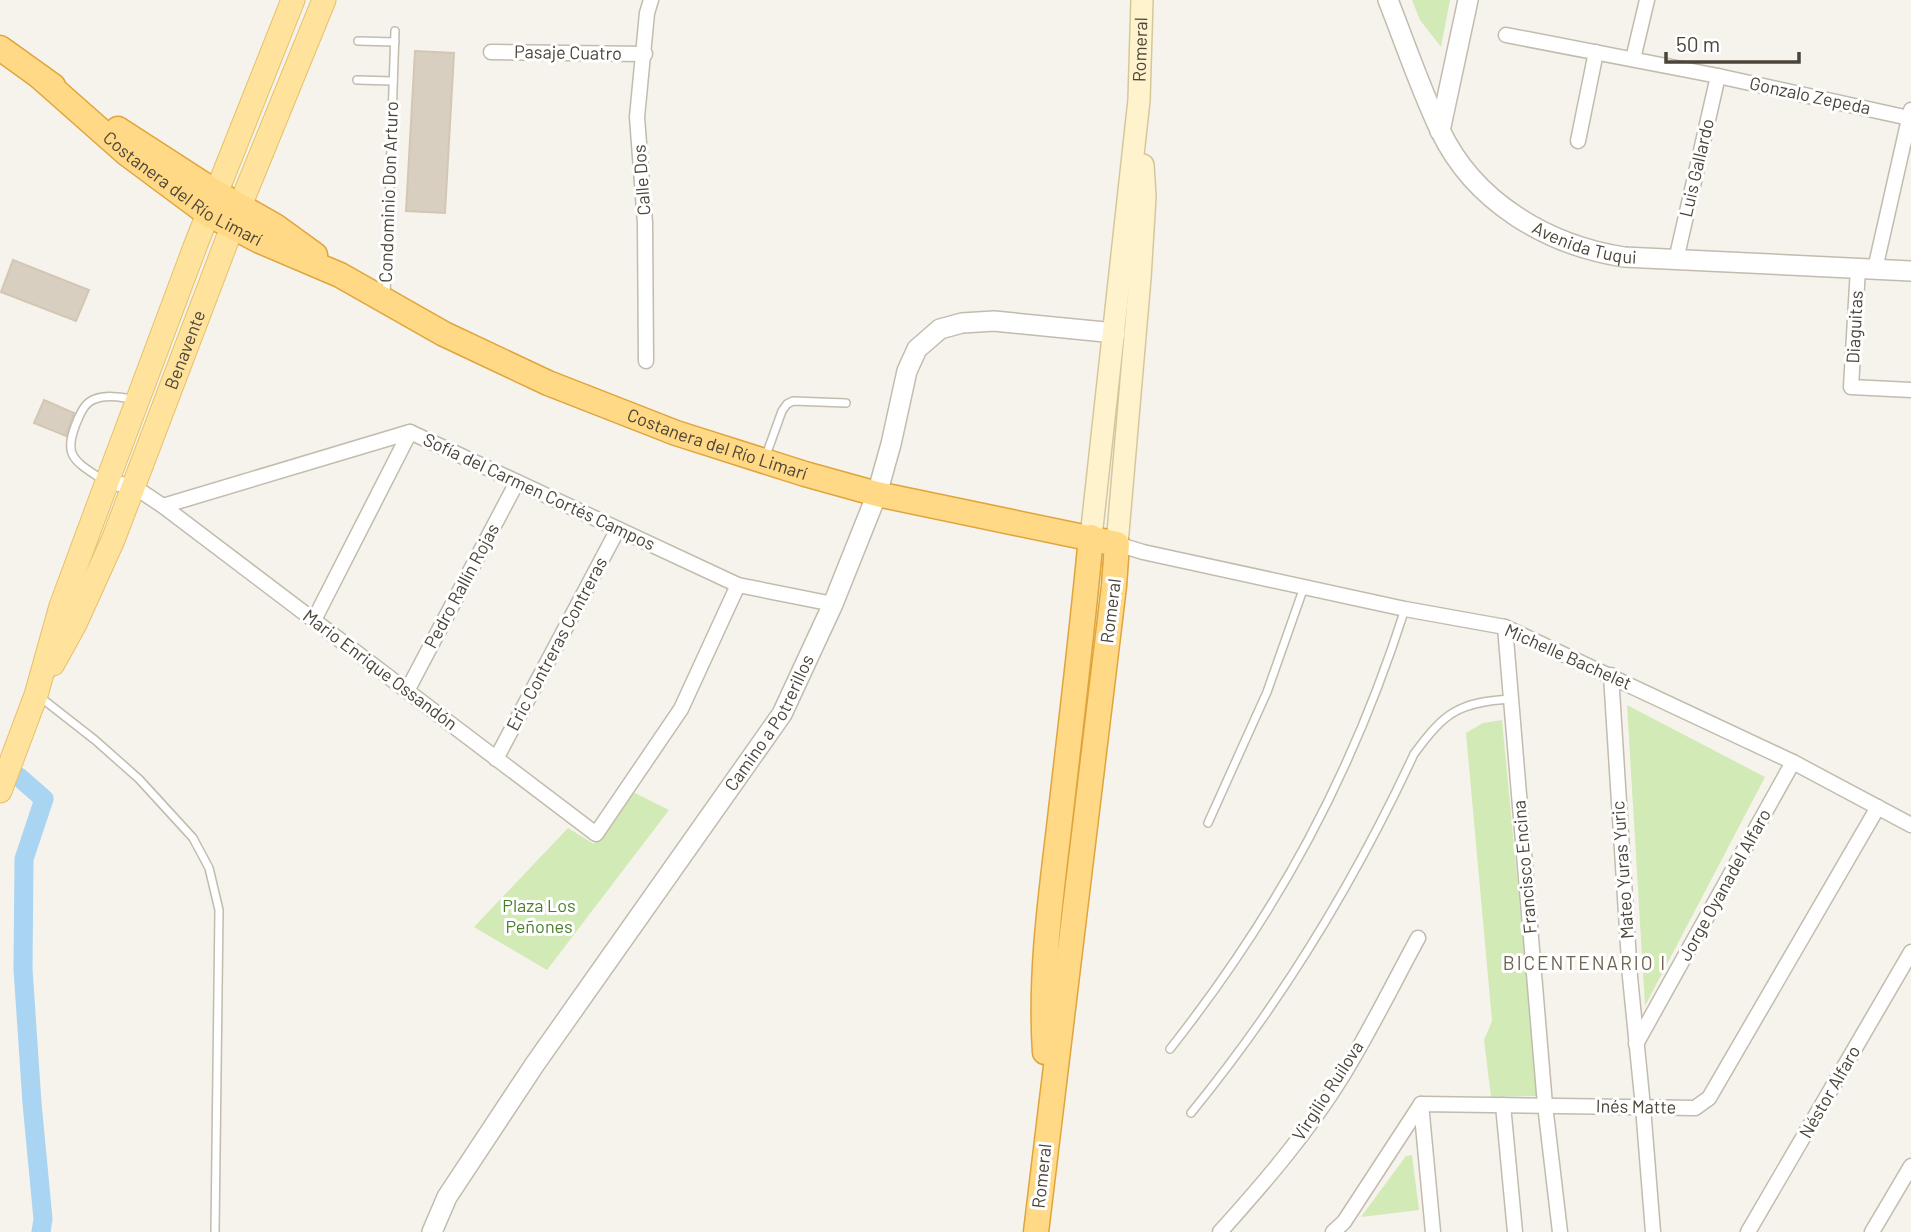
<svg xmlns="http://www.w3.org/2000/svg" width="1911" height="1232" font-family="Barlow,sans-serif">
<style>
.green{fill:#d2eab5}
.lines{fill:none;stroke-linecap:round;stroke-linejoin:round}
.canal{stroke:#a9d4f2;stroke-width:19}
.building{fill:#d8cfc1;stroke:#d3c7b4;stroke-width:2}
.service-casing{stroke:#c2bbae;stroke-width:10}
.minor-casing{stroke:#c2bbae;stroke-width:17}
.tertiary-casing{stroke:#c2bbae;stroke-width:22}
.secondary-casing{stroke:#d6c79b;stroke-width:24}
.primary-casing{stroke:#e6c16a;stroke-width:25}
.trunk-casing{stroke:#e0a43c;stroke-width:27}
.service{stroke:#fff;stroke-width:7}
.minor{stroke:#fff;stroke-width:14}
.tertiary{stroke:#fff;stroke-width:19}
.secondary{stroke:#fff3cd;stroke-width:21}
.primary{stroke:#ffe39c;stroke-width:23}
.trunk{stroke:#ffd985;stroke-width:24}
.labels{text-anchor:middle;stroke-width:6;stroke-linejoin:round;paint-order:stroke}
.street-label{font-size:18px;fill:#4b4439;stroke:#fff}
.park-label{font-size:18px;fill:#4a7f2a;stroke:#fff}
.neighbourhood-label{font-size:19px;letter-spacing:2px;fill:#6e6250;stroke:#fff}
</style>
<rect width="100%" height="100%" fill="#f6f3ec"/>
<!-- green -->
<g class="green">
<path d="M1412,0H1450L1441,47L1420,20Z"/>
<path d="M1627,705L1765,777L1645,1006Z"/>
<path d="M1502,720L1538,1096L1491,1097L1484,1040L1492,1021L1466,733L1483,723Z"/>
<path d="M633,792L669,810L547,970L474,927L568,828L594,844Z"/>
<path d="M1412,1155L1419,1210L1361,1217L1406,1156Z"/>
</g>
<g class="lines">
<!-- canal -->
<path class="canal" d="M19,777L44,799L24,859L23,969L32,1103L43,1219L41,1232"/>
</g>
<!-- building -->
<g class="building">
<path d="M415,51L454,53L445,213L406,211Z"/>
<path d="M13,260L89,290L76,321L1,292Z"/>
<path d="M44,400L74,413L66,436L34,423Z"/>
</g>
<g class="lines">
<defs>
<g id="service">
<path d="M358,41L395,42"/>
<path d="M357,80L393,81"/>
<path d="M386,295L395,31"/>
<path d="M765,458L782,411L787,404L793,401L846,403"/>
<path d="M103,480C73,460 62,456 78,419C82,410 86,402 95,399C108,394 122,398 134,399"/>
<path d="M40,697L95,740L139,779L193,838L209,868L219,910L215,1232"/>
<path d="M1208,823L1267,692L1304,587"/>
<path d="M1170,1049C1278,912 1352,775 1405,609"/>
<path d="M1191,1113C1281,1003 1354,883 1414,754C1444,713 1458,702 1511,699"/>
</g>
<g id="minor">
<path d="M1506,35L1718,76L1909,118"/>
<path d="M491,52L645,54"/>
<path d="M1633,59L1647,0"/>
<path d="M1578,141L1596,52"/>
<path d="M1676,260L1718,76"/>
<path d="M1858,268L1851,387L1911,390"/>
<path d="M1875,269L1911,110"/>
<path d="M646,361L645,223L637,117L647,13L651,0"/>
<path d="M107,482L133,486L163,506L596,834L681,709L738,585"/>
<path d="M163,506L410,432L738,585L833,604"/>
<path d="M1117,544L1143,552L1405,609L1505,627L1793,762L1911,825"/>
<path d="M314,620L410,432"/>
<path d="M1505,627L1545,1105L1560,1232"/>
<path d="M1611,675L1630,977L1643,1107L1653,1232"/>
<path d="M407,691L517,482"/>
<path d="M496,759L618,529"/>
<path d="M1636,1044L1793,762"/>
<path d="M1421,1104L1433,1232"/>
<path d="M1503,1105L1515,1232"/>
<path d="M1220,1232C1264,1183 1308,1132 1343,1075C1370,1031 1393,984 1418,938"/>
<path d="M1333,1232L1344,1222L1421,1104L1695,1108L1709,1098L1878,807"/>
<path d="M1748,1232L1911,952"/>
<path d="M1872,1232L1911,1166"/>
</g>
<g id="tertiary">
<path id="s1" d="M1388,0C1405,43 1420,88 1440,130C1474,202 1547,245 1624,257L1911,271"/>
<path d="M1440,131L1468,0"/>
<path id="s2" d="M432,1232L447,1197L535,1064L782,714L833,604L877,494L891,444L907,371L917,349L940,329L962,323L994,321L1115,333"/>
</g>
<g id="secondary">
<path id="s3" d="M1091,537L1139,100L1142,0"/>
<path d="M1117,544L1140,278L1145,197L1143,165"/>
</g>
<g id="primary">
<path id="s4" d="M53,664L75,624L113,540L240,206L324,0"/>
<path d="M0,791L36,695L61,606L107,482L196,244L293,0"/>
</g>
<g id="trunk">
<path d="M0,48L53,86"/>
<path id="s5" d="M40,77L126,153L208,214L260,241L340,275L444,334L548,383L676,433L805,474L877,494L1117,544L1114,586L1036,1232"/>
<path d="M118,129L217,193L275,226L315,255"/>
<path d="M1045,1052C1040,977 1050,902 1059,828C1070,731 1082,634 1091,537"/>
</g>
</defs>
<!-- service casing -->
<use href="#service" class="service-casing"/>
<!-- minor casing -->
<use href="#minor" class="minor-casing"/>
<!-- tertiary casing -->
<use href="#tertiary" class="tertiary-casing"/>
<!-- secondary casing -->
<use href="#secondary" class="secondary-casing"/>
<!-- primary casing -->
<use href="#primary" class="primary-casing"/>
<!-- trunk casing -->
<use href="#trunk" class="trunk-casing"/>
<!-- service -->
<use href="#service" class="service"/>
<!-- minor -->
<use href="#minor" class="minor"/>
<!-- tertiary -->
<use href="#tertiary" class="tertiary"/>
<!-- secondary -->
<use href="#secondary" class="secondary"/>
<!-- primary -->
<use href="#primary" class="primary"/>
<!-- trunk -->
<use href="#trunk" class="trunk"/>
</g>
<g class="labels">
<!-- street labels -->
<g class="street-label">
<text dy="6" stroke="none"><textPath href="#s3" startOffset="490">Romeral</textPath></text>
<text transform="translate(568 53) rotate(1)" y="6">Pasaje Cuatro</text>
<text transform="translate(1810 96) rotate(12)" y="6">Gonzalo Zepeda</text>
<text transform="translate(1697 168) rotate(-77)" y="6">Luis Gallardo</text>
<text transform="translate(642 180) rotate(-94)" y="6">Calle Dos</text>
<text dy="6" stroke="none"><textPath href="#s5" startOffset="182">Costanera del Río Limarí</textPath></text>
<text transform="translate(389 192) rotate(-88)" y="6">Condominio Don Arturo</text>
<text dy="6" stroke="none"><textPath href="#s1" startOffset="331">Avenida Tuqui</textPath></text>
<text transform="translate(1855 327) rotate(-87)" y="6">Diaguitas</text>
<text dy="6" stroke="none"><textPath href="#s4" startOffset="341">Benavente</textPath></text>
<text dy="6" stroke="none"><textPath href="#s5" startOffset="777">Costanera del Río Limarí</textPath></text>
<text transform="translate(539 492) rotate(25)" y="6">Sofía del Carmen Cortés Campos</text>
<text transform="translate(462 586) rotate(-62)" y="6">Pedro Rallín Rojas</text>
<text transform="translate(1111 611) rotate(-83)" y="6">Romeral</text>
<text transform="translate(557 644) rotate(-62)" y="6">Eric Contreras Contreras</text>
<text transform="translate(1568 657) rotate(24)" y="6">Michelle Bachelet</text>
<text transform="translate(380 670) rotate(37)" y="6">Mario Enrique Ossandón</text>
<text dy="6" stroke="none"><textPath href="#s2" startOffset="612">Camino a Potrerillos</textPath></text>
<text transform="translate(1525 867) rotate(-95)" y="6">Francisco Encina</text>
<text transform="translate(1623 870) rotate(-94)" y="6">Mateo Yuras Yuric</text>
<text transform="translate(1725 885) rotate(-61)" y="6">Jorge Oyanadel Alfaro</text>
<text transform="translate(1328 1091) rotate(-57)" y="6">Virgilio Ruilova</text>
<text transform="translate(1830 1092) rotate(-60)" y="6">Néstor Alfaro</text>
<text transform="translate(1636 1107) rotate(1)" y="6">Inés Matte</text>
<text transform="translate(1042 1176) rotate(-84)" y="6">Romeral</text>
</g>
<!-- park labels -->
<g class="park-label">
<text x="539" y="912">Plaza Los<tspan x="539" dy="21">Peñones</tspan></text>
</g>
<!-- neighbourhood labels -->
<g class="neighbourhood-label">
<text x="1585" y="970">BICENTENARIO I</text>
</g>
</g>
<!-- scale -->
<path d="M1666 52v10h133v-10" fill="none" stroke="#4b4439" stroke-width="3.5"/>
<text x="1676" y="52" font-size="21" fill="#4b4439" stroke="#ffffff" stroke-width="5" paint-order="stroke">50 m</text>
</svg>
